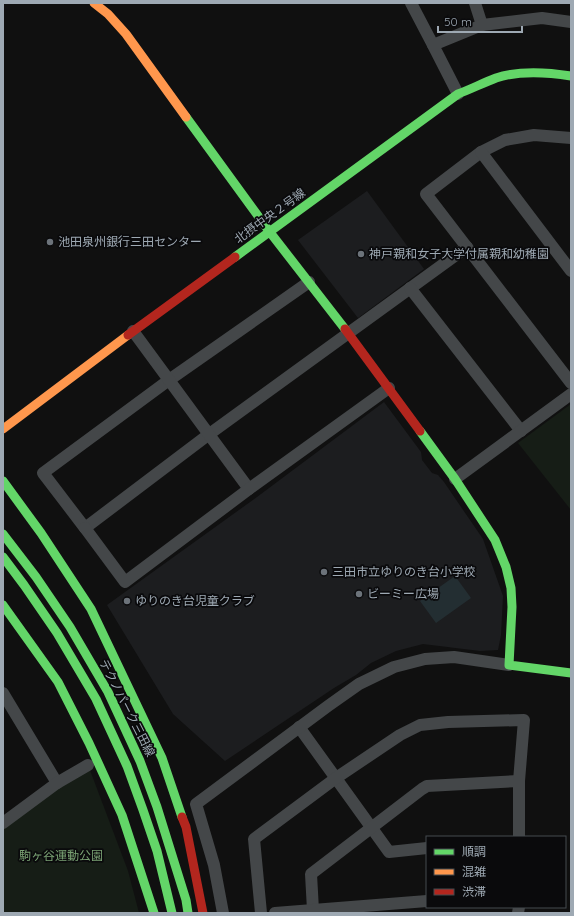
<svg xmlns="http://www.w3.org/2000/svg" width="574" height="916" font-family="Quicksand,'Noto Sans JP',sans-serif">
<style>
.built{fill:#1c1d1f}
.green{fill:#161d16}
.water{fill:#232e32}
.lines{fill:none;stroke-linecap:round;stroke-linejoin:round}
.street{stroke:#444749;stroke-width:12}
.fast{stroke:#63d668;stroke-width:9}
.slow{stroke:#ff974d;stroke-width:9}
.jam{stroke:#b3261e;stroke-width:9}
.poi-dot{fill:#6c737a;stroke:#0a0a0c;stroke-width:1.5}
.labels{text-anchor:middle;stroke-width:3.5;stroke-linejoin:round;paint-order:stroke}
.street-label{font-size:12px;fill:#9ea9b3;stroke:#0a0a0c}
.poi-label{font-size:12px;fill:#9ea9b3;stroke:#0a0a0c;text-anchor:start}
.park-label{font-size:12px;fill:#79a173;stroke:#0a0a0c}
</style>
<rect width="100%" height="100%" fill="#101010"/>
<!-- built -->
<g class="built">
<path d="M367,191L424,269L358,318L298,240Z"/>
<path d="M384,402L421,452L422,460L432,473L438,475L444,482L459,504L483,539L503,596L501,635L498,650L480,651L423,644L396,651L371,663L356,675L334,688L225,761L173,714L107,605L257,497Z"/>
</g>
<!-- green -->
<g class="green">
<path d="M571,404V510L518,443Z"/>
<path d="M88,765L128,871L139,913H3V823Z"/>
</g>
<!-- water -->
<path class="water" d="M455,576L471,598L436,623L420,601Z"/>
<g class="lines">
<!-- street -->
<g class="street">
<path d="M411,3L433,45"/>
<path d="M475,3L482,25"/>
<path d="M458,94L433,45L482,25L542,18L571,22"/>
<path d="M571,138L534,135L505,140L481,152L426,194L571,383"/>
<path d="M481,152L571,271"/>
<path d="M309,282L169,380L43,473L85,528L208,435L467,247"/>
<path d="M410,288L521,431"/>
<path d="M133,331L249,489"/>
<path d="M455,479L571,394"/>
<path d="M85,528L125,582L249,489L389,388"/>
<path d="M3,693L57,783"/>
<path d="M299,727L389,852L427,848"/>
<path d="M3,823L57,783L88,765"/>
<path d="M313,910L311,874L422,789L427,786L519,781"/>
<path d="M223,913L214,865L196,804L328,706L359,684L394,667L425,659L454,657L509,665"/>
<path d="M261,913L254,839L336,778L400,735L420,725L448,722L524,720L519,781V837"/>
<path d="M275,913L427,901"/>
<path d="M518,913L519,907"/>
</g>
<!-- fast -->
<g class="fast">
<path d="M186,117L269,231L345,329"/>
<path d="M235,257L458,94C471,89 483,83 496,78C520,70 546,72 571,76"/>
<path d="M420,431L455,479L495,540L506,567L511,588L512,607L509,665L571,673"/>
<path d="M3,481L41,533L91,609L162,758L182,817"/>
<path d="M3,534L36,577L70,627L108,692L140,761L157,807L186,900L188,913"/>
<path d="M3,557L24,585L57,633L96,699L127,766L143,810L157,851L172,913"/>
<path d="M3,605L58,682L89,743L122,815L154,913"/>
</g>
<!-- slow -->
<g class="slow">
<path d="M94,3L108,14L126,34L186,117"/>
<path d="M3,429L128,335"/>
</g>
<!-- jam -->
<g class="jam">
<path d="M345,329L420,431"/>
<path d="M128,335L235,257"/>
<path d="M182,817L186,827L203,913"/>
</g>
</g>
<!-- markers -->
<g class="poi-dot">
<circle cx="50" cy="242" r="4"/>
<circle cx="361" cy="254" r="4"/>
<circle cx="324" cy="572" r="4"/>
<circle cx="359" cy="594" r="4"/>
<circle cx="127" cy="601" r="4"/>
</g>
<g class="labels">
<!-- street labels -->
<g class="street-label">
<text transform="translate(270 216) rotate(-36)" y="4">北摂中央２号線</text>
<text transform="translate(127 708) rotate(63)" y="4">テクノパーク三田線</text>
</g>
<!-- poi labels -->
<g class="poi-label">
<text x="58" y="246">池田泉州銀行三田センター</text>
<text x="369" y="258">神戸親和女子大学付属親和幼稚園</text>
<text x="332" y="576">三田市立ゆりのき台小学校</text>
<text x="367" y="598">ビーミー広場</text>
<text x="135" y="605">ゆりのき台児童クラブ</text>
</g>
<!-- park labels -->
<g class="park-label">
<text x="61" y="860">駒ヶ谷運動公園</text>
</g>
</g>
<!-- border -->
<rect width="574" height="916" fill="none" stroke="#9ea9b3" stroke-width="8"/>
<!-- legend -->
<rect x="426" y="836" width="140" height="72" fill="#0a0a0c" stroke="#454a4f"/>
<rect x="434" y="849" width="20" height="6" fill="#63d668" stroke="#454a4f"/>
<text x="462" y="856" font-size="12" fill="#9ea9b3">順調</text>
<rect x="434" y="869" width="20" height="6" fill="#ff974d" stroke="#454a4f"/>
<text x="462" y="876" font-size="12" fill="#9ea9b3">混雑</text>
<rect x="434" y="889" width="20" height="6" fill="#b3261e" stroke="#454a4f"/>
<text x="462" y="896" font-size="12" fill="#9ea9b3">渋滞</text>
<!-- scale -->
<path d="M438 26v6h84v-6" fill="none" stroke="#9ea9b3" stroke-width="2"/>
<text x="444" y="26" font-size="12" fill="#9ea9b3" stroke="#0a0a0c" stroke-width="3" paint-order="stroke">50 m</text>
</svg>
